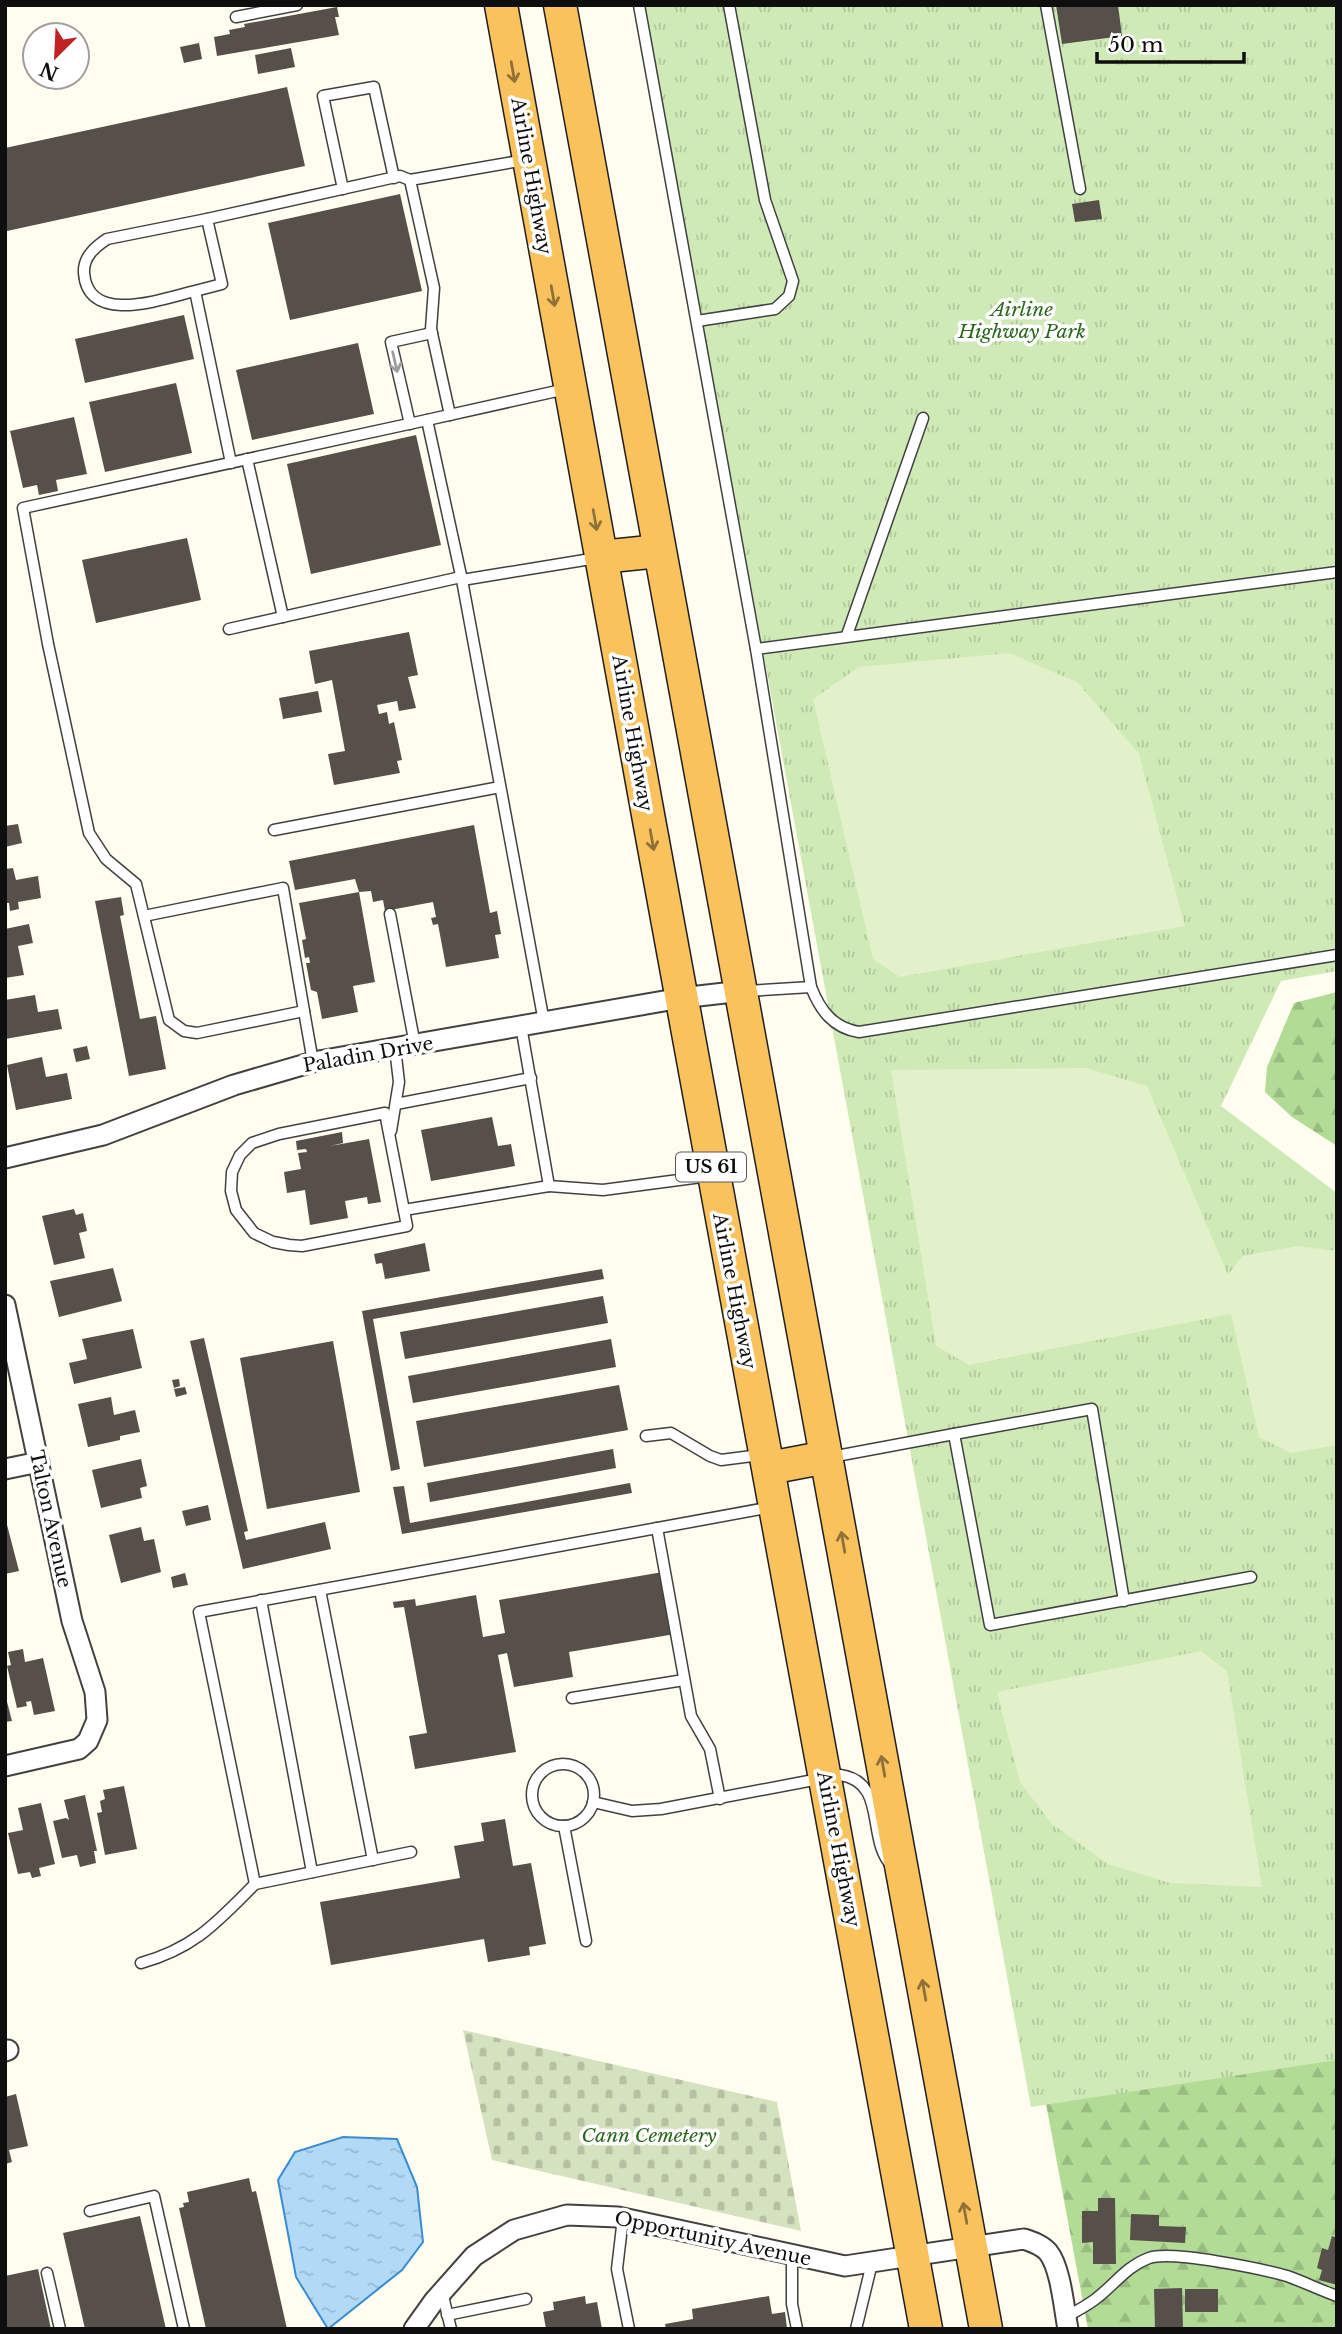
<svg xmlns="http://www.w3.org/2000/svg" width="1342" height="2334" font-family="'Libre Baskerville',serif">
<style>
.forest{fill:url(#forest-firs)}
.cemetery{fill:url(#cemetery-stones)}
.park{fill:url(#park-tufts)}
.pitch{fill:#e2f1c9}
.water{fill:url(#water-ripples);stroke:#388cd0;stroke-width:2}
.building{fill:#57504a}
.lines{fill:none;stroke-linecap:round;stroke-linejoin:round}
.service-casing{stroke:#414141;stroke-width:13}
.minor-casing{stroke:#414141;stroke-width:23}
.trunk-casing{stroke:#1f1f1f;stroke-width:35}
.service{stroke:#fff;stroke-width:10}
.minor{stroke:#fff;stroke-width:19}
.trunk{stroke:#f9c25c;stroke-width:32}
.oneway{stroke:#8f7139}
.oneway2{stroke:#9f9f9f}
.labels{text-anchor:middle;stroke-width:7;stroke-linejoin:round;paint-order:stroke}
.shield{fill:#fff;stroke:#565656;stroke-width:2}
.shield-label{font-size:18px;font-weight:bold;fill:#0e0e0e}
.street-label{font-size:19px;fill:#0e0e0e;stroke:#fff}
.park-label{font-size:19px;font-style:italic;fill:#29671c;stroke:#fff}
</style>
<defs>
<pattern id="forest-firs" width="22" height="20" patternUnits="userSpaceOnUse" patternTransform="scale(1.75)"><rect width="22" height="20" fill="#b2db96"/><path d="M5 1l3.5 6h-7zM16 11l3.5 6h-7z" fill="#98bb80"/></pattern>
<pattern id="cemetery-stones" width="16" height="16" patternUnits="userSpaceOnUse" patternTransform="scale(1.75)"><rect width="16" height="16" fill="#d5e2bf"/><path d="M2 7V4a2 2 0 0 1 4 0v3zM10 15v-3a2 2 0 0 1 4 0v3z" fill="#b6c1a3"/></pattern>
<pattern id="park-tufts" width="24" height="20" patternUnits="userSpaceOnUse" patternTransform="scale(1.75)"><rect width="24" height="20" fill="#cfeab7"/><path d="M3 7l-1-3M5 7V3M7 7l1-3M15 17l-1-3M17 17v-4M19 17l1-3" fill="none" stroke="#b1c89c"/></pattern>
<pattern id="water-ripples" width="26" height="14" patternUnits="userSpaceOnUse" patternTransform="scale(1.75)"><rect width="26" height="14" fill="#b2daf7"/><path d="M2 4q2-2 4 0t4 0M15 11q2-2 4 0t4 0" fill="none" stroke="#98bad3"/></pattern>
</defs>
<rect width="100%" height="100%" fill="#fffdef"/>
<!-- forest -->
<g class="forest">
<path d="M1337,992V1146L1292,1117L1265,1092L1267,1067L1294,1003Z"/>
<path d="M1337,2036V2329H1088L1042,2082Z"/>
</g>
<!-- cemetery -->
<path class="cemetery" d="M463,2030L777,2102L801,2231L492,2160Z"/>
<!-- park -->
<path class="park" d="M644,5H1337V971L1281,981L1221,1106L1337,1193V2060L1031,2107Z"/>
<!-- pitch -->
<g class="pitch">
<path d="M1009,653L1077,682L1139,754L1185,926L900,977L873,959L813,699L859,667Z"/>
<path d="M1086,1068L1147,1086L1228,1275L1242,1256L1297,1246L1337,1251V1445L1291,1453L1259,1437L1231,1314L969,1365L936,1346L891,1070Z"/>
<path d="M1201,1651L1227,1671L1262,1887L1170,1883L1108,1864L1052,1824L1020,1782L997,1692Z"/>
</g>
<!-- water -->
<path class="water" d="M343,2137L397,2139L417,2187L423,2242L402,2270L328,2329L296,2277L278,2180L295,2152Z"/>
<!-- building -->
<g class="building">
<path d="M1056,5H1118L1122,36L1062,44Z"/>
<path d="M337,7L339,17H335L339,35L217,56L214,37L230,34L229,30L245,27L244,24Z"/>
<path d="M199,43L202,59L184,63L180,47Z"/>
<path d="M291,48L295,67L258,74L255,55Z"/>
<path d="M287,87L305,166L7,231L5,148Z"/>
<path d="M400,194L422,291L290,320L268,223Z"/>
<path d="M1099,200L1102,219L1075,222L1072,204Z"/>
<path d="M184,315L194,359L85,383L75,339Z"/>
<path d="M358,343L374,414L252,440L236,370Z"/>
<path d="M176,383L192,453L105,472L89,402Z"/>
<path d="M74,417L87,474L56,480L58,491L39,495L37,485L23,488L10,431Z"/>
<path d="M416,435L441,545L311,574L287,464Z"/>
<path d="M187,538L201,600L96,623L82,560Z"/>
<path d="M409,632L418,675L408,677L416,708L399,711L397,701L377,705L379,714L387,712L389,724L394,722L402,760L397,761L400,773L334,785L328,754L345,751L332,680L315,684L309,651Z"/>
<path d="M318,691L322,712L283,719L279,698Z"/>
<path d="M18,824L22,843L5,847V826Z"/>
<path d="M474,825L490,913L497,911L501,934L495,935L499,958L446,967L438,924L433,925L431,918L436,917L433,902L385,911L383,900L373,902L371,891L359,892L355,879L295,890L289,861Z"/>
<path d="M13,868L16,880L38,876L41,898L18,902L19,909L10,911L9,903H5V869Z"/>
<path d="M359,892L375,982L353,986L358,1012L322,1019L317,992L311,990L306,963H310L309,957L305,958L302,940L306,939L299,903Z"/>
<path d="M121,897L124,915L120,916L140,1019L156,1016L166,1069L129,1076L95,901Z"/>
<path d="M29,924L33,943L18,946L24,975L5,978V929Z"/>
<path d="M35,995L38,1012L58,1009L62,1029L5,1039V1000Z"/>
<path d="M87,1046L90,1059L76,1062L73,1049Z"/>
<path d="M42,1057L46,1077L67,1073L72,1099L16,1110L7,1065Z"/>
<path d="M492,1117L498,1146L511,1144L515,1166L431,1181L421,1130Z"/>
<path d="M342,1132L343,1143L330,1146L369,1139L381,1202L368,1204L367,1197L345,1201L348,1218L310,1225L305,1190L287,1193L284,1172L301,1169L298,1153L307,1152L306,1149L297,1150L296,1141Z"/>
<path d="M74,1209L76,1215L83,1213L87,1231L79,1233L85,1258L54,1265L42,1216Z"/>
<path d="M425,1243L430,1271L385,1279L382,1263L376,1264L374,1254Z"/>
<path d="M113,1268L122,1301L59,1317L50,1281Z"/>
<path d="M602,1269L604,1279L373,1319L400,1469L391,1471L362,1311Z"/>
<path d="M603,1296L608,1323L405,1359L400,1332Z"/>
<path d="M133,1329L142,1368L74,1384L69,1363L87,1359L82,1339Z"/>
<path d="M204,1338L248,1531L244,1532L246,1540L325,1522L331,1549L243,1569L190,1341Z"/>
<path d="M611,1339L616,1367L413,1403L408,1376Z"/>
<path d="M333,1341L360,1492L267,1509L240,1358Z"/>
<path d="M179,1379L180,1386L174,1388L172,1380Z"/>
<path d="M619,1385L628,1430L424,1467L416,1421Z"/>
<path d="M185,1387L187,1394L176,1397L174,1389Z"/>
<path d="M111,1397L114,1415L135,1410L140,1432L120,1436V1440L88,1447L78,1404Z"/>
<path d="M613,1449L616,1468L430,1502L427,1483Z"/>
<path d="M141,1459L147,1486L140,1488L142,1498L101,1508L92,1470Z"/>
<path d="M630,1483L632,1493L402,1534L393,1487L404,1486L410,1523Z"/>
<path d="M208,1505L211,1520L186,1526L182,1511Z"/>
<path d="M5,1517L19,1571L5,1574Z"/>
<path d="M141,1527L144,1541L154,1539L161,1572L121,1583L109,1535Z"/>
<path d="M663,1572L675,1634L569,1652L573,1677L514,1687L507,1653L498,1655L516,1752L415,1769L409,1736L427,1733L404,1607L394,1608L393,1602L415,1599L416,1606L476,1595L483,1637L505,1633L499,1600Z"/>
<path d="M185,1573L188,1585L173,1588L171,1577Z"/>
<path d="M23,1649L25,1662L43,1658L55,1711L34,1715L31,1701L26,1702L27,1706L17,1708L7,1666L11,1665L8,1652Z"/>
<path d="M5,1694L12,1721L5,1722Z"/>
<path d="M124,1786L137,1849L105,1855L97,1813L102,1812L100,1801L105,1799L103,1790Z"/>
<path d="M85,1795L97,1851H94L96,1863L80,1867L77,1855L62,1858L53,1821L66,1818L69,1820L64,1800Z"/>
<path d="M41,1803L55,1864L39,1868L41,1876L32,1878L30,1872L18,1874L8,1833L23,1830L18,1808Z"/>
<path d="M505,1819L513,1866L531,1863L546,1944L529,1947L530,1955L488,1962L484,1939L331,1965L320,1902L460,1878L454,1846L484,1841L481,1823Z"/>
<path d="M16,2094L28,2146L9,2150L12,2162L5,2164V2097Z"/>
<path d="M249,2178L252,2192L256,2191L287,2329H206L179,2208L184,2207L183,2203L189,2202L187,2192Z"/>
<path d="M1098,2198H1115L1116,2264H1093V2242L1082,2243V2211H1098Z"/>
<path d="M1131,2214L1159,2215V2226L1186,2227L1185,2243L1130,2240Z"/>
<path d="M140,2216L166,2329H85L63,2233Z"/>
<path d="M1332,2236L1337,2238V2285L1319,2280L1322,2270L1317,2268L1322,2248L1328,2250Z"/>
<path d="M38,2269L51,2329H5V2276Z"/>
<path d="M1182,2288L1183,2329H1155L1154,2289Z"/>
<rect x="1185" y="2289" width="33" height="23"/>
<path d="M585,2296L586,2304L597,2302L602,2329H546L543,2312L554,2310L553,2302Z"/>
<path d="M769,2296L772,2314L785,2312L787,2328L666,2329L665,2324L693,2319L692,2309Z"/>
</g>
<g class="lines">
<defs>
<g id="service">
<path d="M639,5L756,649"/>
<path d="M1046,5L1080,189"/>
<path d="M236,17L297,5"/>
<path d="M343,189L323,96L374,87L394,178"/>
<path d="M207,219L400,176L410,180"/>
<path d="M195,291C165,298 88,327 84,273C83,257 95,247 107,239L207,219L222,284L195,291L231,463"/>
<path d="M697,321L775,309L789,296L793,281L765,200L729,5"/>
<path d="M450,415L431,329L434,288L410,180L525,160"/>
<path d="M410,424L391,342L432,333"/>
<path d="M247,459L283,617"/>
<path d="M462,580L597,558"/>
<path d="M229,629L461,577"/>
<path d="M847,635L923,418"/>
<path d="M274,830L500,787"/>
<path d="M390,914L415,1045"/>
<path d="M144,916L283,888L304,1011"/>
<path d="M811,987C820,1010 833,1028 859,1032L1337,955"/>
<path d="M746,991L811,987L756,649L1337,572"/>
<path d="M544,1022L462,580L427,420L566,389"/>
<path d="M521,1026L549,1186L603,1190L709,1176"/>
<path d="M313,1062L304,1011L197,1033L184,1031L169,1020L136,884L106,859L89,833L48,644L23,508L427,420"/>
<path d="M396,1104L531,1078"/>
<path d="M385,1113L407,1226L302,1246L289,1245L273,1242L254,1233L236,1210L231,1191L232,1172L240,1155L252,1143L279,1134Z"/>
<path d="M391,1131L399,1082L395,1048"/>
<path d="M404,1210L549,1186"/>
<path d="M954,1434L1092,1409L1124,1601"/>
<path d="M646,1436L671,1433L710,1456L721,1460L760,1455"/>
<path d="M831,1457L954,1434L990,1625L1251,1577"/>
<path d="M657,1528L691,1716L710,1749L720,1799"/>
<path d="M320,1590L373,1860"/>
<path d="M261,1600L312,1872"/>
<path d="M572,1698L684,1680"/>
<circle cx="563" cy="1795" r="31"/>
<path d="M593,1802L632,1811L661,1809L840,1775C889,1782 865,1841 893,1867"/>
<path d="M564,1826L586,1941"/>
<path d="M411,1852L255,1884L199,1612L772,1507"/>
<path d="M141,1963C195,1948 217,1922 255,1884"/>
<path d="M90,2211L154,2196L184,2329"/>
<path d="M623,2218L617,2269L629,2329"/>
<path d="M792,2254V2304L797,2329"/>
<path d="M47,2273L60,2329"/>
<path d="M442,2292L451,2329"/>
<path d="M447,2315L526,2299"/>
<path d="M1066,2317C1076,2311 1089,2305 1098,2297C1115,2284 1127,2266 1149,2258C1171,2250 1262,2269 1287,2276C1304,2282 1320,2290 1337,2296"/>
<path d="M856,2329L872,2263"/>
</g>
<g id="minor">
<path d="M5,1158L103,1135L234,1085L313,1062L681,998L742,991"/>
<path d="M5,1305L72,1621L95,1692L97,1720L88,1741L79,1749L5,1766"/>
<path d="M5,1469L39,1462"/>
<path d="M5,2051L8,2050"/>
<path d="M414,2329L434,2301L474,2256L514,2230L567,2215L618,2217L845,2266L1024,2239C1033,2242 1042,2245 1048,2252C1061,2268 1064,2309 1068,2329"/>
</g>
<g id="trunk">
<path d="M501,5C641,780 783,1554 926,2329"/>
<path d="M560,5L986,2329"/>
<path d="M601,557L659,551"/>
<path d="M769,1468L827,1457"/>
</g>
</defs>
<!-- service casing -->
<use href="#service" class="service-casing"/>
<!-- minor casing -->
<use href="#minor" class="minor-casing"/>
<!-- trunk casing -->
<use href="#trunk" class="trunk-casing"/>
<!-- service -->
<use href="#service" class="service"/>
<!-- minor -->
<use href="#minor" class="minor"/>
<!-- trunk -->
<use href="#trunk" class="trunk"/>
</g>
<!-- one-way arrows -->
<defs><path id="oneway-shaft" d="M-6 0H5M1.5-3L5.5 0L1.5 3" fill="none" stroke-width="1.6" stroke-linecap="round" stroke-linejoin="round" transform="scale(1.75)"/></defs>
<g class="oneway">
<use href="#oneway-shaft" transform="translate(513 72) rotate(80)"/>
<use href="#oneway-shaft" transform="translate(553 296) rotate(80)"/>
<use href="#oneway-shaft" transform="translate(595 520) rotate(80)"/>
<use href="#oneway-shaft" transform="translate(652 840) rotate(80)"/>
<use href="#oneway-shaft" transform="translate(843 1542) rotate(-100)"/>
<use href="#oneway-shaft" transform="translate(883 1766) rotate(-100)"/>
<use href="#oneway-shaft" transform="translate(924 1990) rotate(-100)"/>
<use href="#oneway-shaft" transform="translate(965 2213) rotate(-100)"/>
</g>
<use class="oneway2" href="#oneway-shaft" transform="translate(395 362) rotate(77)"/>
<g class="labels">
<!-- shield labels -->
<rect class="shield" x="676" y="1152.5" width="70" height="29" rx="5"/>
<g class="shield-label">
<text x="711" y="1173">US 61</text>
</g>
<!-- street labels -->
<g class="street-label">
<text transform="translate(532 176) rotate(80)" y="7">Airline Highway</text>
<text transform="translate(633 733) rotate(80)" y="7">Airline Highway</text>
<text transform="translate(368 1054) rotate(-10)" y="7">Paladin Drive</text>
<text transform="translate(735 1291) rotate(79)" y="7">Airline Highway</text>
<text transform="translate(51 1519) rotate(78)" y="7">Talton Avenue</text>
<text transform="translate(839 1849) rotate(79)" y="7">Airline Highway</text>
<text transform="translate(713 2238) rotate(12)" y="7">Opportunity Avenue</text>
</g>
<!-- park labels -->
<g class="park-label">
<text x="1022" y="316">Airline<tspan x="1022" dy="22">Highway Park</tspan></text>
<text x="649" y="2142">Cann Cemetery</text>
</g>
</g>
<!-- border -->
<rect width="1342" height="2334" fill="none" stroke="#0e0e0e" stroke-width="14"/>
<!-- north arrow -->
<g transform="translate(56 56) rotate(204)"><circle r="33" fill="#ffffff" stroke="#9f9f9f" stroke-width="2"/>
<path d="M0-5L12 26L0 18L-12 26Z" fill="#c12223"/>
<text y="-10" font-size="19" font-weight="bold" text-anchor="middle" fill="#0e0e0e">N</text>
</g>
<!-- scale -->
<path d="M1097 52v10h147v-10" fill="none" stroke="#0e0e0e" stroke-width="3.5"/>
<text x="1108" y="52" font-size="21" fill="#0e0e0e" stroke="#ffffff" stroke-width="5" paint-order="stroke">50 m</text>
</svg>
